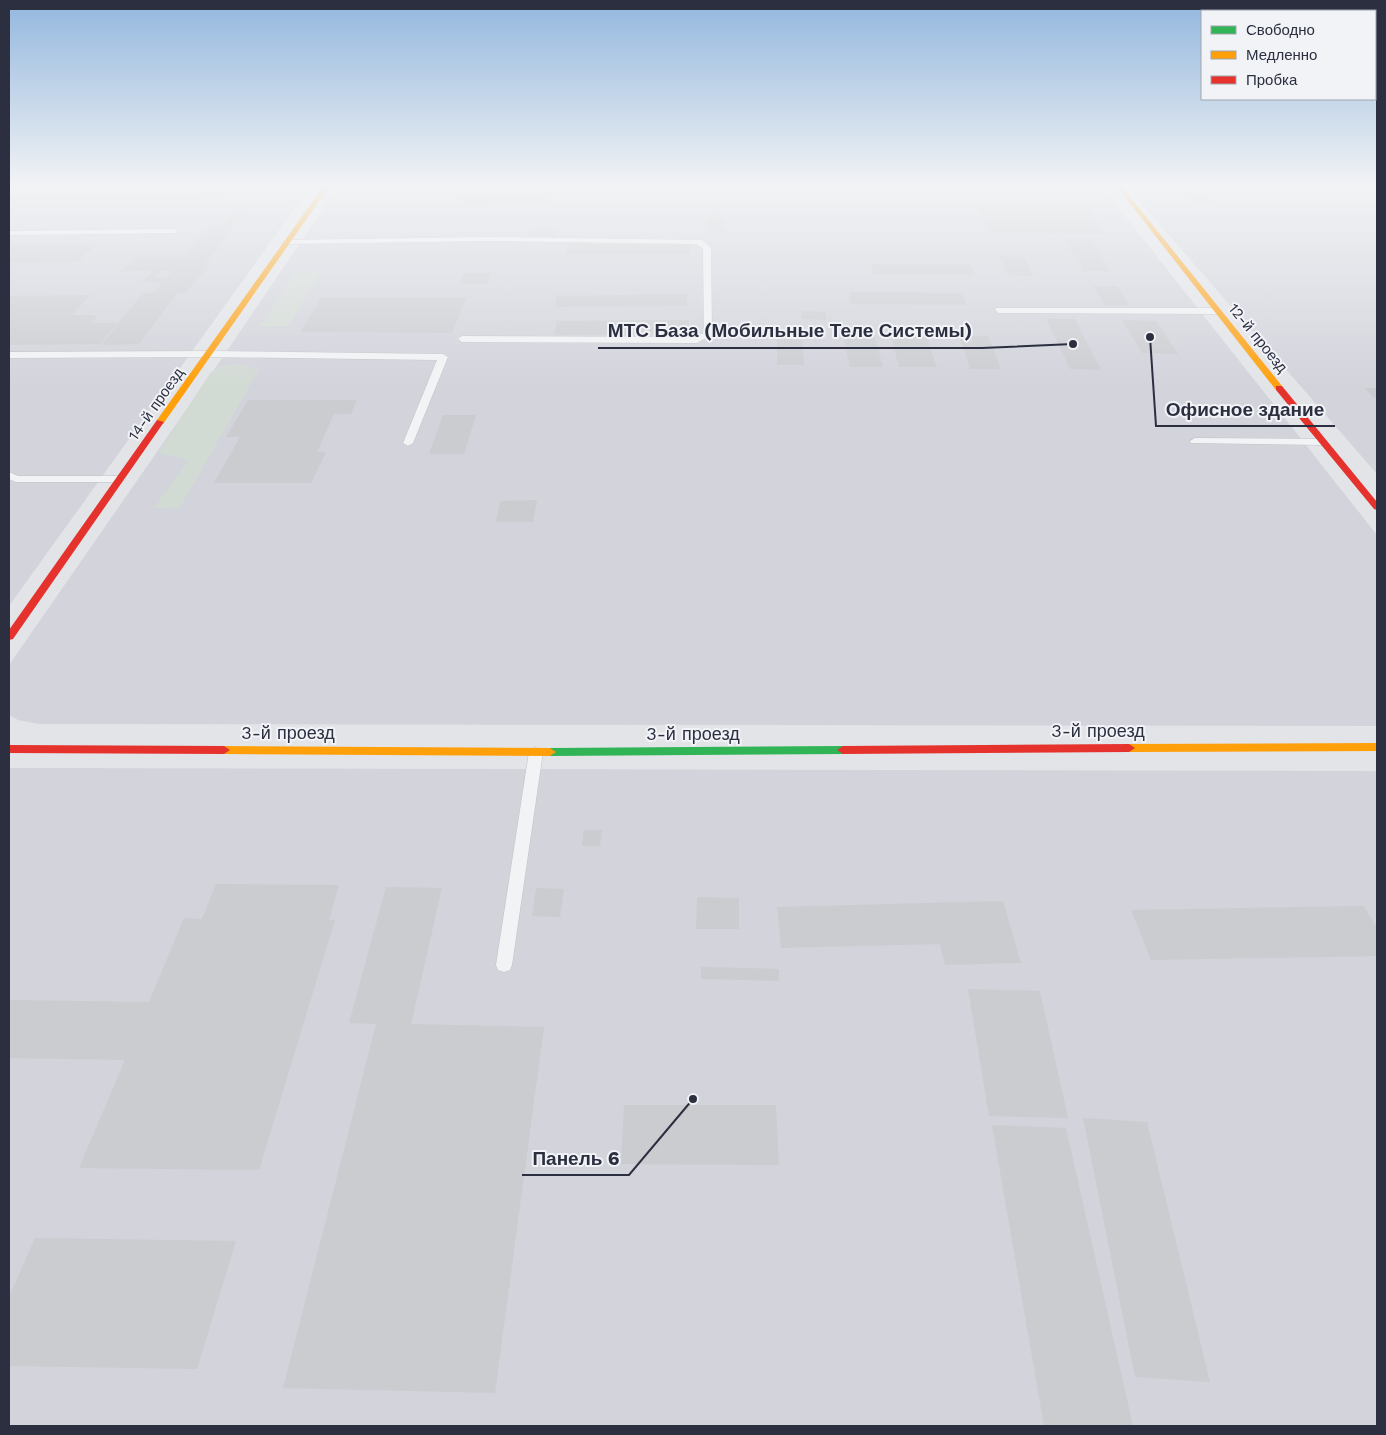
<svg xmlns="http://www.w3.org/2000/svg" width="1386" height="1435" font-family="'Work Sans',sans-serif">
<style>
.built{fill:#d2d3db}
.green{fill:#d2dad4}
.building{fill:#cbccd0;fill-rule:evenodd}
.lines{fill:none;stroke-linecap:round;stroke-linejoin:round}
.lane-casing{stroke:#c1c2c6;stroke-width:1}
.lane{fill:#f2f3f5;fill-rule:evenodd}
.fast{fill:#30b455;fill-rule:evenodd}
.slow{fill:#ff9f0a;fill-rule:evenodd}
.jam{fill:#e5322d;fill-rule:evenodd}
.labels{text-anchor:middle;stroke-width:4;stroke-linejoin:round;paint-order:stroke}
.far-street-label{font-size:15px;fill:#2b2f40;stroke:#f1f3f7}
.street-label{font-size:18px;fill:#2b2f40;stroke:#f1f3f7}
.leader{fill:none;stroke:#2b2f40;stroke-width:2}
.callout-dot{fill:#2b2f40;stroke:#f1f3f7;stroke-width:2}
.callout-label{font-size:19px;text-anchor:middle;font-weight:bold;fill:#2b2f40;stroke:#f1f3f7;stroke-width:4;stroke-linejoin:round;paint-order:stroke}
</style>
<rect width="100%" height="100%" fill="#e3e4e8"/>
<!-- built -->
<g class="built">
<path d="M9,187H310L9,606Z"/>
<path d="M338,187H1102L1377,535V726L39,724L18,720L9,715V665L218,364Z"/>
<path d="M1127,187H1377V474L1209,281Z"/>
<path d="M9,768L1377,771V1426H9Z"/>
</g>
<!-- green -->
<g class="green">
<path d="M296,273H320L288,326L259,327Z"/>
<path d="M240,364L259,370L179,509L154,508L188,460L158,453L211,372L220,366Z"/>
</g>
<!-- building -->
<g class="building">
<path d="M61,187H125L121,190H56Z"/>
<path d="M159,187H223L220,190H155Z"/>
<path d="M242,187H266L262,191H238Z"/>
<path d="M823,187H1030L1032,189L824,190Z"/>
<path d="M1179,187H1198L1214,203H1195Z"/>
<path d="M547,189L544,206L457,207L463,190Z"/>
<path d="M226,193L222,199L9,200L11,195Z"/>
<path d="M977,206L1088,207L1105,234L989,233Z"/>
<path d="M234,212H245L204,265H209L186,293H177L139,344L101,345L143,293H153L163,282H142L152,271H122L137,256H183L210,226H222ZM160,271H172L167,277H155Z"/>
<path d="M707,215H725L724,232L706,231Z"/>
<path d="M531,231H556L555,236H530Z"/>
<path d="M1066,241H1092L1110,271H1084Z"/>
<path d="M568,244L690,245V255H566Z"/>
<path d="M9,245H95L78,262L9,263Z"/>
<path d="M999,256H1024L1033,276L1008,275Z"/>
<path d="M871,264H970L975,275H874Z"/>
<path d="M464,273H491L487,284H460Z"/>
<path d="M1093,286H1117L1130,306H1105Z"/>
<path d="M849,292L962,293L967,305L851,304Z"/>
<path d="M687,294V306L555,307L556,296Z"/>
<path d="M90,295L72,315H98L91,323H117L100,344L9,345V296Z"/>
<path d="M322,297L466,298L452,333L300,332Z"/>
<path d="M801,311L826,312V320L802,319Z"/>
<path d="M1046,319H1075L1101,370L1070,369Z"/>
<path d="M689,320V334L554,335L557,321Z"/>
<path d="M1122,320L1156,321L1178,354L1142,353Z"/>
<path d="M874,335L883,367H850L843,336Z"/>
<path d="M891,336H926L937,367H899Z"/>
<path d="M959,336H988L1001,369H970Z"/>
<path d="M777,339L803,340L804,365H777Z"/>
<path d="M1365,388H1377V398H1374Z"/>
<path d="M248,400H357L351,414H334L317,452H326L311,483H214L240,437H226Z"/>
<path d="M443,415H476L464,454H429Z"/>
<path d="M537,500L533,522H496L500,501Z"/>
<path d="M584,830H602L600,846H582Z"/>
<path d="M216,884L339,885L329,920H335L259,1170L79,1168L125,1060L9,1058V1000L149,1002L184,918L202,919Z"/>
<path d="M386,887L442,888L411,1024L544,1027L495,1393L283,1388L376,1024L349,1023Z"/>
<path d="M536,888L564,889L560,917L532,916Z"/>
<path d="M697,897L739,898V929H696Z"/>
<path d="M1003,901L1021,963L945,965L940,944L781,948L777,907Z"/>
<path d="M1364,906L1377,928V956L1151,960L1131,910Z"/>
<path d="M701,967L779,969V981L701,979Z"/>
<path d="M968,989L1040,991L1068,1118L989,1116Z"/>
<path d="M624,1105H776L779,1165L621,1164Z"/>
<path d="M1083,1118L1147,1122L1210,1382L1135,1377Z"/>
<path d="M992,1125L1066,1128L1133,1426H1044Z"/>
<path d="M35,1238L236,1241L197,1369L9,1366V1297Z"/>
</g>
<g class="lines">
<defs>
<g id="lane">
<path d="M173,229L177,231L176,233L9,235V231Z"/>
<path d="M488,237L702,240L711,248L712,334L697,343L462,342L458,339L462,336L695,337L704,333L703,249L697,244L488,241L287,244L283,242L287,240Z"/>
<path d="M996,308H1217L1221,311L1217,314L999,313L995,310Z"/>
<path d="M210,351L443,354L448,357L413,443L408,446L403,443L437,360L206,357L9,358V352Z"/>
<path d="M1195,438L1322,439L1327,442L1322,445L1191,443L1190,441Z"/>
<path d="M9,472L18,476H121L126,479L121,482H16L9,479Z"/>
<path d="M536,747L543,752L512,965L510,970L504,972L498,970L496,965L529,752Z"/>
</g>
</defs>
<!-- lane casing -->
<use href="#lane" class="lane-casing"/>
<!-- lane -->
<use href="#lane" class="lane"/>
<!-- fast -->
<path class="fast" d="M843,746L849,750L843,754L550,756L544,752L550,748Z"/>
<!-- slow -->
<g class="slow">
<path d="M323,187H329L163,424H157V420Z"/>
<path d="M1117,187H1122L1282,386V390H1276Z"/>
<path d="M1377,743V751L1129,752L1123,748L1129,744Z"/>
<path d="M224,746L550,748L556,752L550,756L224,754L218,750Z"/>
</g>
<!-- jam -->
<g class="jam">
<path d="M1276,386H1282L1377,502V510L1374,509L1276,390Z"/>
<path d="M157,420L164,422L13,639L9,640V630Z"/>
<path d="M1129,744L1135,748L1129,752L843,754L837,750L843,746Z"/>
<path d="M9,745L224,746L230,750L224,754L9,753Z"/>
</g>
</g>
<!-- sky -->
<linearGradient id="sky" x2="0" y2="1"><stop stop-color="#93b7de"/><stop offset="0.48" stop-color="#f2f3f5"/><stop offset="1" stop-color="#f2f3f5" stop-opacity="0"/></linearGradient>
<rect width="1386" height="387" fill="url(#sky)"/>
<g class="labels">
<!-- far-street labels -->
<g class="far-street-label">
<text transform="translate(1258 338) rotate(51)" y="5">12-й проезд</text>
<text transform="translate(156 404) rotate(-55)" y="5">14-й проезд</text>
</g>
<!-- street labels -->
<g class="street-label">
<text x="1098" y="737">3-й проезд</text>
<text x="288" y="739">3-й проезд</text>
<text x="693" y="740">3-й проезд</text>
</g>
</g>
<!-- callouts -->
<path class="leader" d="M1073 344L982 348H598M1150 337L1156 426H1335M693 1099L629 1175H522"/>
<g class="callout-dot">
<circle cx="1073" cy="344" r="5"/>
<circle cx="1150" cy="337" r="5"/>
<circle cx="693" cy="1099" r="5"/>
</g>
<g class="callout-label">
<text x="790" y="337">МТС База (Мобильные Теле Системы)</text>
<text x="1245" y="416">Офисное здание</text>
<text x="576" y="1165">Панель 6</text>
</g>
<!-- border -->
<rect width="1386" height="1435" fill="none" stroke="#2b2f40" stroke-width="20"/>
<!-- legend -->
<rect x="1201" y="10" width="175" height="90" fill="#f1f3f7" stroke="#a2a5ae"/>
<rect x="1211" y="26" width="25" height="8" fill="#30b455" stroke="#a2a5ae"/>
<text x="1246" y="35" font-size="15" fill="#2b2f40">Свободно</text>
<rect x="1211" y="51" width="25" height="8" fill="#ff9f0a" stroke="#a2a5ae"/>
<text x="1246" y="60" font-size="15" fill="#2b2f40">Медленно</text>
<rect x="1211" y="76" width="25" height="8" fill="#e5322d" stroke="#a2a5ae"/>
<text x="1246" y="85" font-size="15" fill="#2b2f40">Пробка</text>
</svg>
